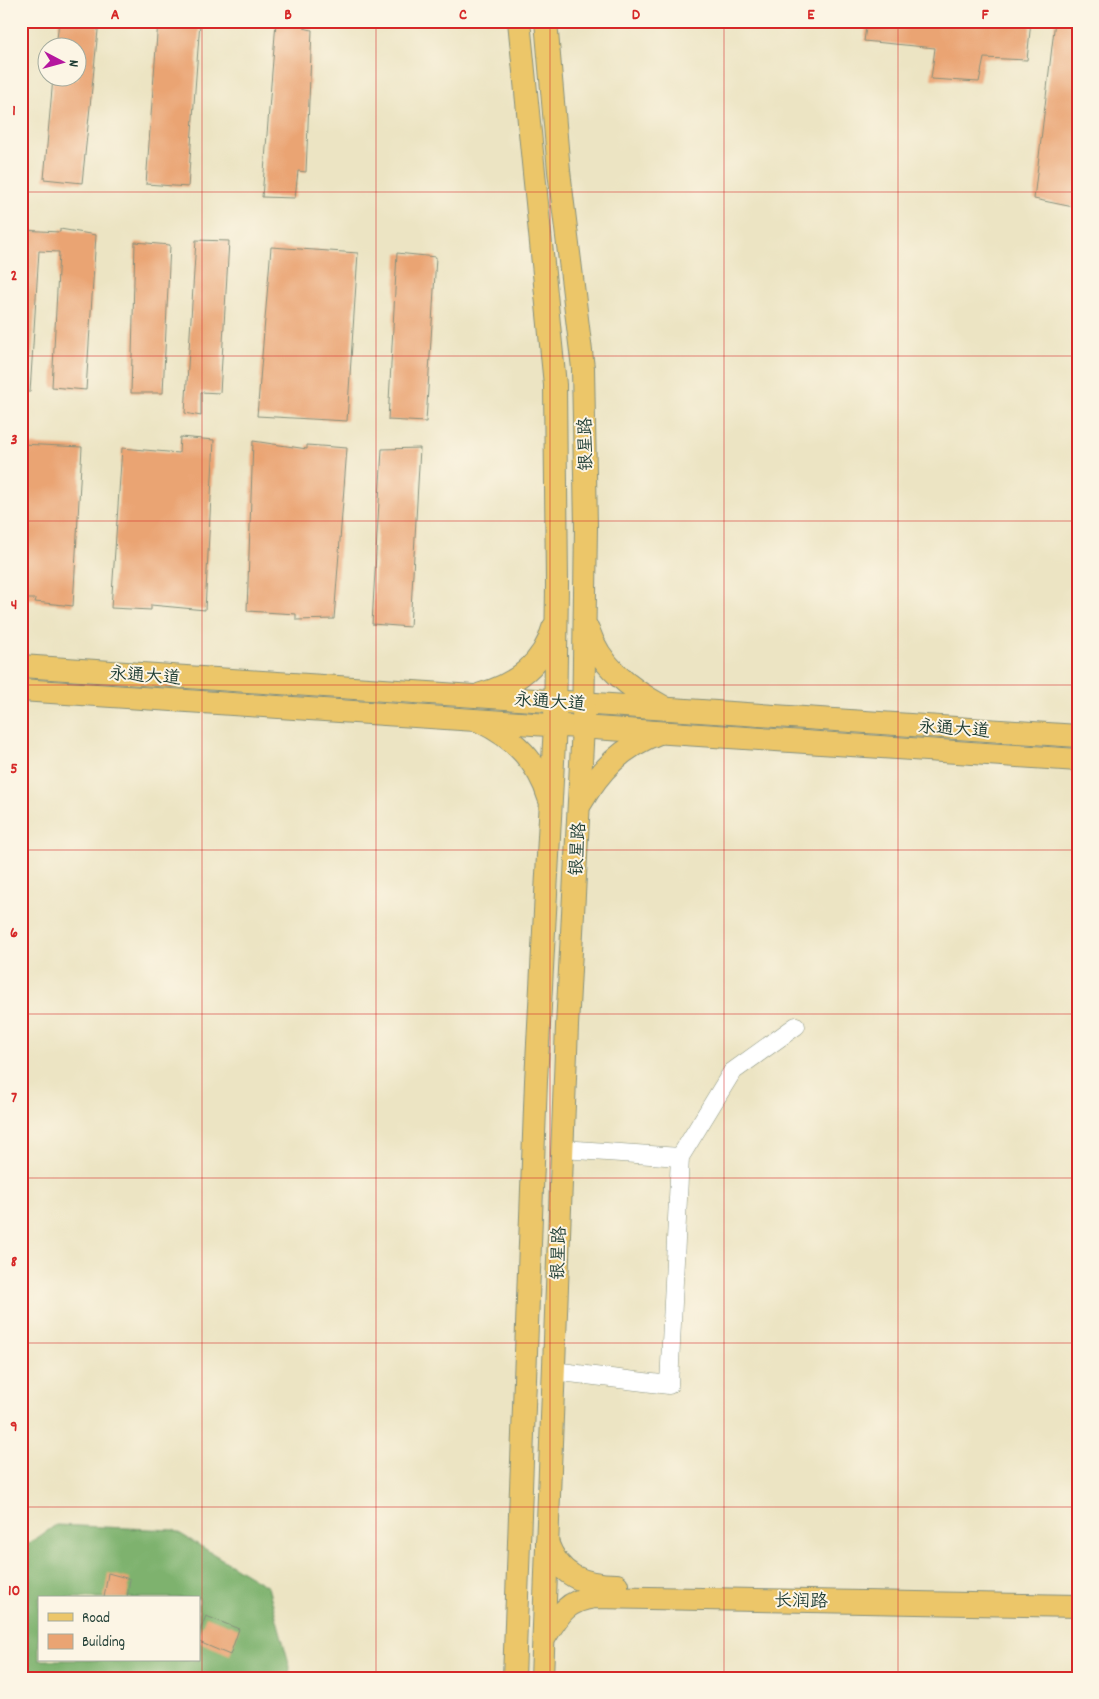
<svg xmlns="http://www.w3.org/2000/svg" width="1099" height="1699" font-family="Dekko,'LXGW WenKai TC',sans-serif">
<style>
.forest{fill:#7eb26e;stroke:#4e7851;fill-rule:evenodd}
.building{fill:#eaa473}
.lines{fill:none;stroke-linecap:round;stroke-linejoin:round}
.minor-casing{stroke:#86907c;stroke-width:19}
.major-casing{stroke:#86907c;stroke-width:24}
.minor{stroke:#fff;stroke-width:18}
.major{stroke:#ecc669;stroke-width:22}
.grid{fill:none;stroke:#d62828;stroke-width:1;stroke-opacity:0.55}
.labels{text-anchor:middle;stroke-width:4;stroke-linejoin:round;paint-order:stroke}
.street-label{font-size:18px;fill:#1f3d34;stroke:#fcf5e5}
.neatline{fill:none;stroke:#d62828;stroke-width:2}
.grid-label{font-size:16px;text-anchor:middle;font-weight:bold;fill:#d62828}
</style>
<rect width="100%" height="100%" fill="#fcf5e5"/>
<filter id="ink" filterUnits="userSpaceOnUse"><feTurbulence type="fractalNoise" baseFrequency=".02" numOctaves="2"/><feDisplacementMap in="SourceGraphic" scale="10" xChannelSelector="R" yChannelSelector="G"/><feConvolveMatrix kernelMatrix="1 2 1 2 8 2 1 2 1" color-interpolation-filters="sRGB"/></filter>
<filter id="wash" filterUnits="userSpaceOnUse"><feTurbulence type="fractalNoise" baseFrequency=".0096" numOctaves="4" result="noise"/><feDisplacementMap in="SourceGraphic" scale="20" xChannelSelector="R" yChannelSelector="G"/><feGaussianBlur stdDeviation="1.12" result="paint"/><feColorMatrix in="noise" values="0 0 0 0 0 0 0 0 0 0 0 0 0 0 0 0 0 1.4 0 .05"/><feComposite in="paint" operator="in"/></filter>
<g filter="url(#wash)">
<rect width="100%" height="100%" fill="#ece4c3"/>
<!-- forest -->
<path class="forest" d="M56,1525L174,1530L268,1587L290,1667L289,1678H21V1549ZM39,1598H199V1660H39Z"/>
<g id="blocks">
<!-- building -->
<g class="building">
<path d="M59,21H99L82,183L44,179L53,78H78V48H56Z"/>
<path d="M158,21H200L188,187L146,184Z"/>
<path d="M867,21H1031L1027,60L984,58L979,82L931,79L935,48L864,41Z"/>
<path d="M1055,21H1078V208L1034,199Z"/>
<path d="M276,22L304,23V28L312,30L306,172L298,171L295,198L262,197Z"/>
<path d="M60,229L96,235L86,390L52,387L59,252L39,251L30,392H21V230L60,232Z"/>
<path d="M196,240L229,241L220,393L201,392V416L185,413Z"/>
<path d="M135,242L170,245L163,393H131Z"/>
<path d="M271,247L358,253L347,421L257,416Z"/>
<path d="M397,253L436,257L426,422L388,420Z"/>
<path d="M180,437L214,440L205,610L151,605V610L111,608L122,448L179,453Z"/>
<path d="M253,441L307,449V445L347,448L334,619L296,620V614L247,611Z"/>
<path d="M21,444L82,447L73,606L35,602L36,599H21Z"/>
<path d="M420,448L410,627L372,624L382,449Z"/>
<path d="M108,1573L130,1579L127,1598H104Z"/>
<path d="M206,1616L239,1629L230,1655L199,1642V1633Z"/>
</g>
</g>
</g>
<g filter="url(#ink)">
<use href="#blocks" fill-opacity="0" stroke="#86907c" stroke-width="1"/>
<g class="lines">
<defs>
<g id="minor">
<path d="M562,1149L680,1157"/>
<path d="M553,1371L669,1385L680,1157L732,1072L796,1026"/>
</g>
<g id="major">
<path d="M588,629C600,666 629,688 662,706"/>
<path d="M21,666L1078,736"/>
<path d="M21,690L1078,760"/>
<path d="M481,694C515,685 544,663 553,628"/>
<path d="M481,722C513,737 539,763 549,798"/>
<path d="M581,803C600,770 622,747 659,733"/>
<path d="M547,1542C559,1576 583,1585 617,1585"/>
<path d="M544,1639C558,1616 566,1600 595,1597L1078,1606"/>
<path d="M514,1678L536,1081L555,724L557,585L555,385L519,21"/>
<path d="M542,1678L567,1026L583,726L586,527L583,368L559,171L546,21"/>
</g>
</defs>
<!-- minor casing -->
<use href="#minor" class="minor-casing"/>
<!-- major casing -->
<use href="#major" class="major-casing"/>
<!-- minor -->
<use href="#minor" class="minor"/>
<!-- major -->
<use href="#major" class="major"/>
</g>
</g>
<!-- grid -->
<path class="grid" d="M202,21V1678M376,21V1678M550,21V1678M724,21V1678M898,21V1678M21,192H1078M21,356H1078M21,521H1078M21,685H1078M21,850H1078M21,1014H1078M21,1178H1078M21,1343H1078M21,1507H1078"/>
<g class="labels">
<!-- street labels -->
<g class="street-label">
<text transform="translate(585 444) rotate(-91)" y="6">银星路</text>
<text transform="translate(145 675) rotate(4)" y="6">永通大道</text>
<text transform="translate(550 701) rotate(4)" y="6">永通大道</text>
<text transform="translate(954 728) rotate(4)" y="6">永通大道</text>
<text transform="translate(577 849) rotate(-87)" y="6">银星路</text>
<text transform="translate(558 1253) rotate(-88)" y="6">银星路</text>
<text transform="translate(801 1600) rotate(1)" y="6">长润路</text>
</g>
</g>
<!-- margin -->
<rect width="1099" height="1699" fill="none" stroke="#fcf5e5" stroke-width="55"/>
<!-- legend -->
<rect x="38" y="1596" width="162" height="65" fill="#fcf5e5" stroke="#a4ab9e"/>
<rect x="48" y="1613" width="25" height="8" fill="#ecc669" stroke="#a4ab9e"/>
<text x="82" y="1622" font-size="15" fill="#1f3d34">Road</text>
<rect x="48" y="1634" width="25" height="15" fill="#eaa473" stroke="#a4ab9e"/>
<text x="82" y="1646" font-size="15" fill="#1f3d34">Building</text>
<!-- north arrow -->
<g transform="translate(62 62) rotate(96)"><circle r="24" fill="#fcf5e5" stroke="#a4ab9e"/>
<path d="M0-4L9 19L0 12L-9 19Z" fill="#b5179e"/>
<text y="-8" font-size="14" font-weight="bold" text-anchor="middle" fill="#1f3d34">N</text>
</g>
<rect x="28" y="28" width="1044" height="1644" class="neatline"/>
<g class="grid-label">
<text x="115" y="19">A</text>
<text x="288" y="19">B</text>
<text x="463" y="19">C</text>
<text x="636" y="19">D</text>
<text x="811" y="19">E</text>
<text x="985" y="19">F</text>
<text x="14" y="115">1</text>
<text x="14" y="280">2</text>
<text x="14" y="444">3</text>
<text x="14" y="609">4</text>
<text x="14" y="773">5</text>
<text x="14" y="937">6</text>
<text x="14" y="1102">7</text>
<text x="14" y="1266">8</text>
<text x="14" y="1431">9</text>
<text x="14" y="1595">10</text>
</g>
</svg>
